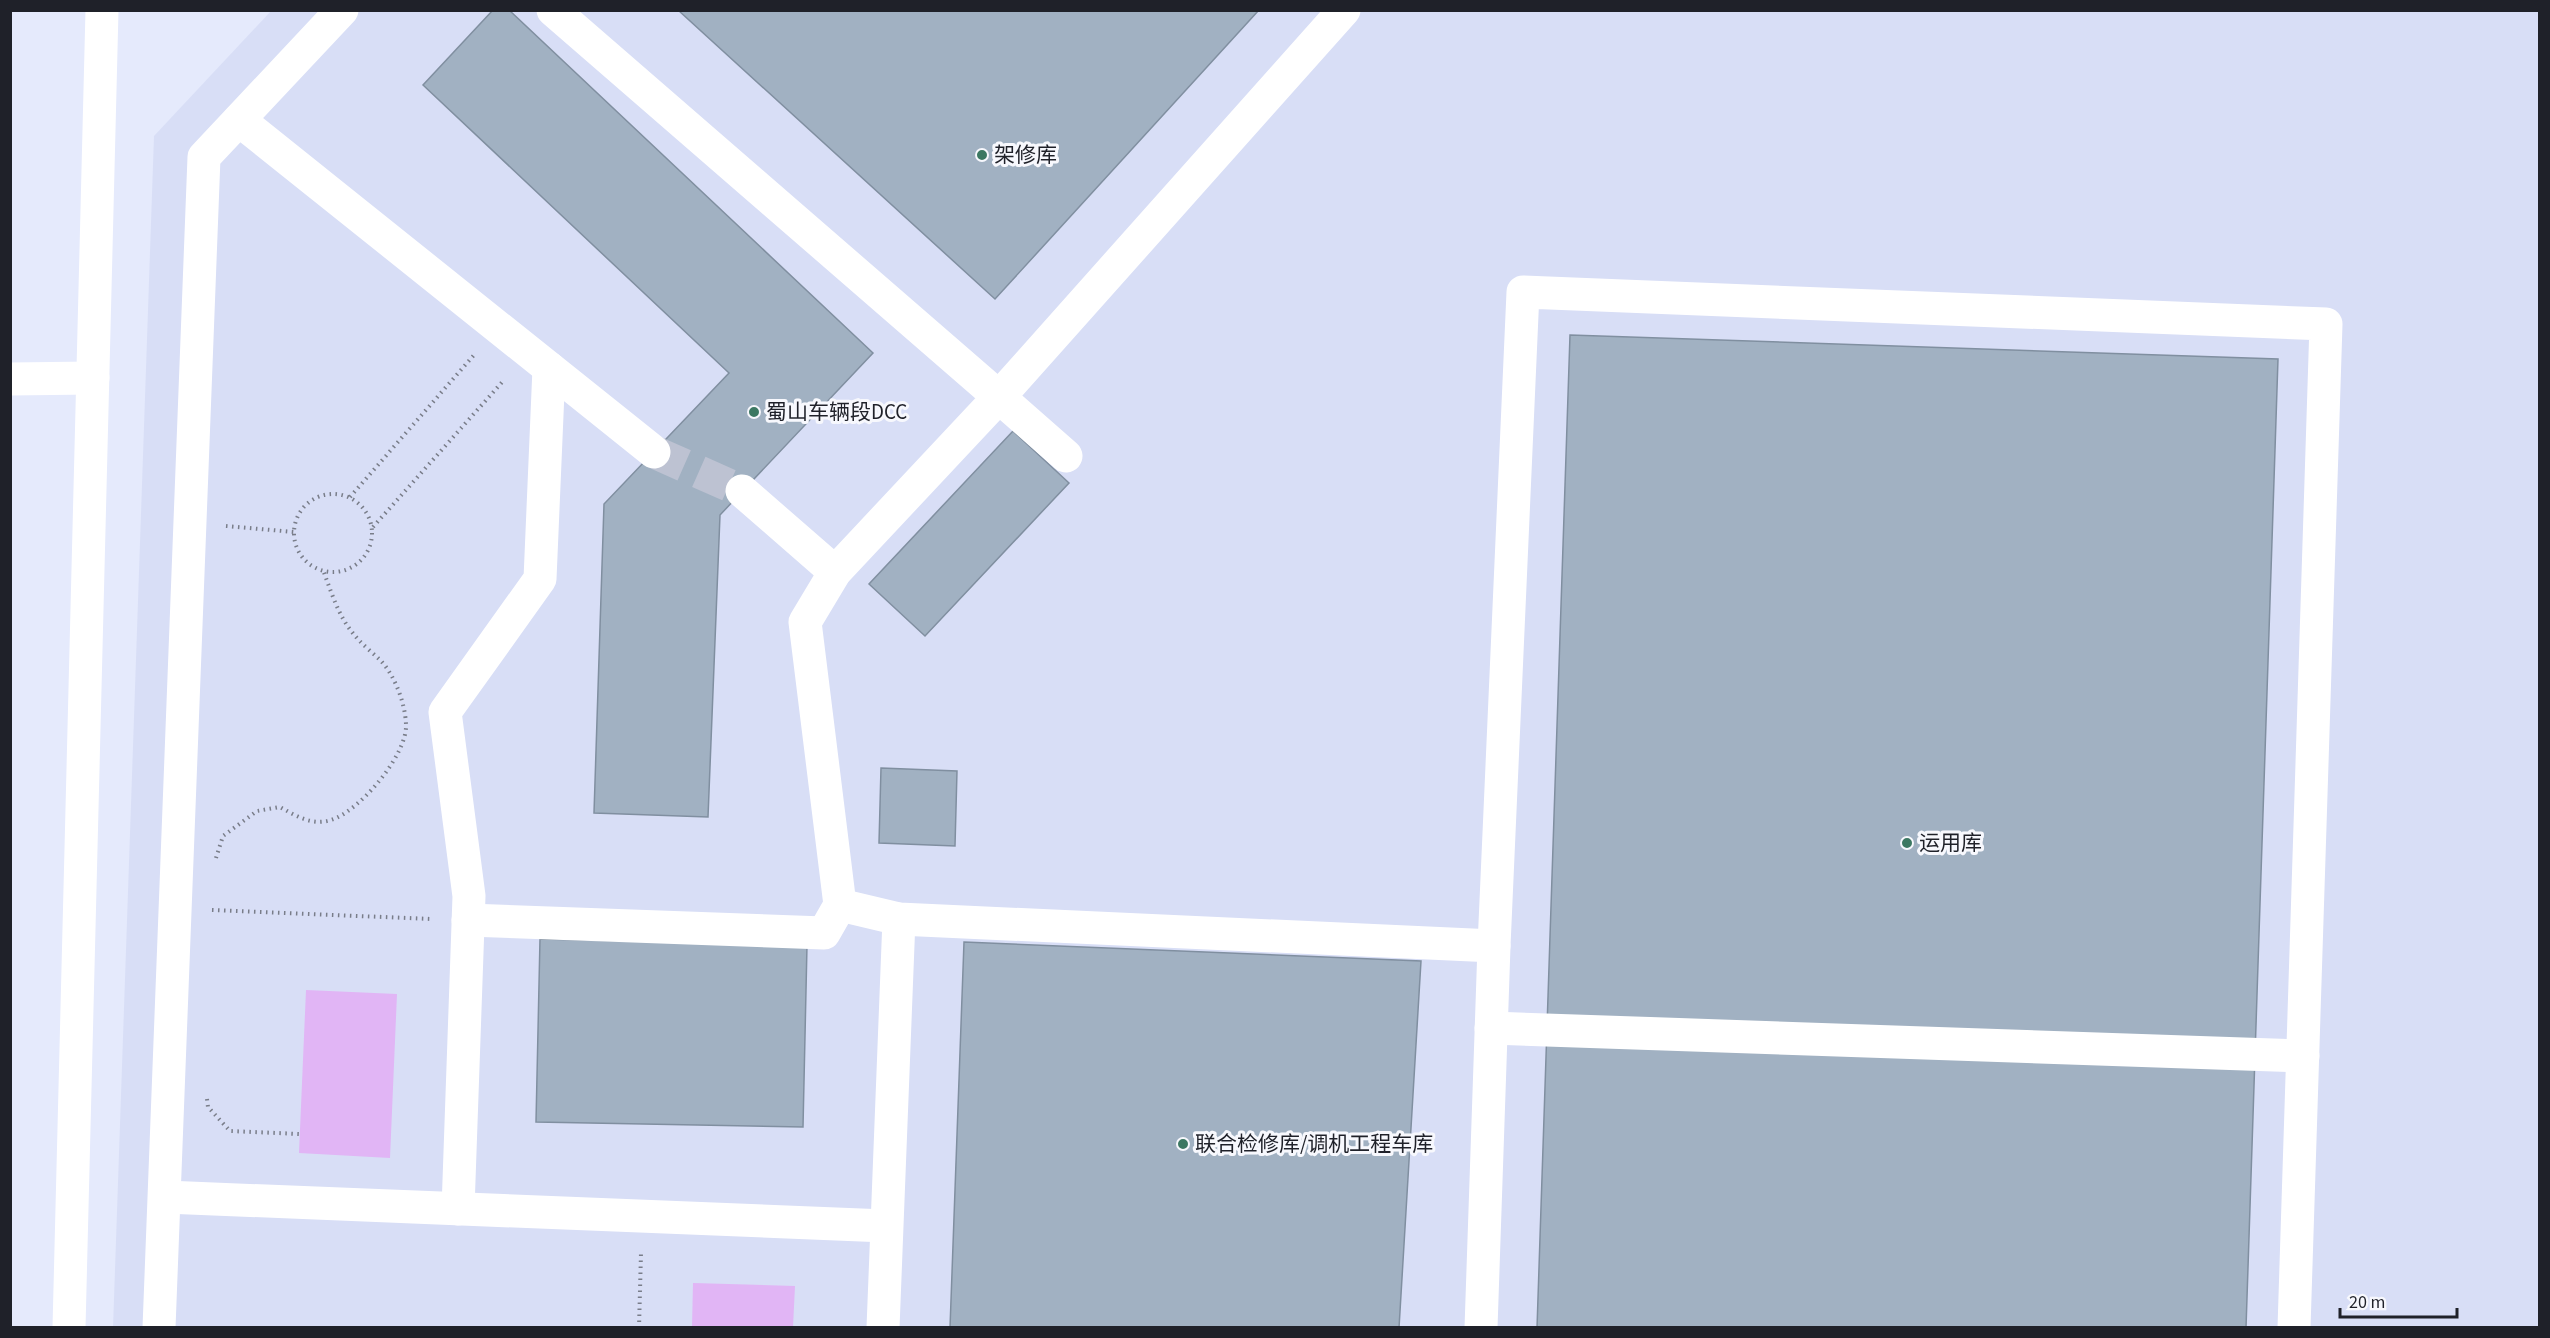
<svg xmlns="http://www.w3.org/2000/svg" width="2550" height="1338" font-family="'Source Sans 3','Noto Sans SC',sans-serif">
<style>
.built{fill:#d8def6}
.green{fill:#e1b5f5}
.building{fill:#a1b1c2;stroke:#808fa0;stroke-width:1.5}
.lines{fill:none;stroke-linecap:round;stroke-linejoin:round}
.minor-tunnel{stroke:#bdc2d2;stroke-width:33;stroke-dasharray:33 16;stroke-linecap:butt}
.path{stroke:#797d89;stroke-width:4;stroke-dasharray:1.5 4.5;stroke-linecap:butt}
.minor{stroke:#fff;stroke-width:33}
.poi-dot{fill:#3c7862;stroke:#f7f8fd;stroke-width:2}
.labels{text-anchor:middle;stroke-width:6;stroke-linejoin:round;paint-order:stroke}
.poi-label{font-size:21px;fill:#1f2129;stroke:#f7f8fd;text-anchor:start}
</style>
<rect width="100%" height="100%" fill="#e5eafc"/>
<!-- built -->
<path class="built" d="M271,11H2539V1327L113,1328L154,136Z"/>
<!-- green -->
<g class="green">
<path d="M306,990L397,994L390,1158L299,1153Z"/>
<path d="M693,1283L795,1286L793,1327H692Z"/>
</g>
<!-- building -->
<g class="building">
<path d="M493,10H509L873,353L720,515L708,817L594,813L604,504L729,373L423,85Z"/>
<path d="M678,10H1259L995,299Z"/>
<path d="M1570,335L2278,359L2246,1328H1537Z"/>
<path d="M1013,431L1069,483L925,636L869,584Z"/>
<path d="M881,768L957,771L955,846L879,843Z"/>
<path d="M540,939L807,945L803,1127L536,1122Z"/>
<path d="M964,942L1421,961L1399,1328H950Z"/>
</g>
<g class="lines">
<!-- minor-tunnel -->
<path class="minor-tunnel" d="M654,452L742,491"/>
<!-- path -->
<g class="path">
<circle cx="333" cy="533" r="39"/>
<path d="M350,497L474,355"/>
<path d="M226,526L294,532"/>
<path d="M373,527L504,380"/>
<path d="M216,858L223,836L257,811L280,807C296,816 312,826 331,820C360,811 408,754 406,724C405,703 395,676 381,661C372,652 360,643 352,632C338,615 331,591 323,570"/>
<path d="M212,910L432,919"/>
<path d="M207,1099L208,1107L230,1131L300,1134"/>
<path d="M639,1328L641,1253"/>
</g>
<!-- minor -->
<g class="minor">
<path d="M553,10L999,397L835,572L805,622L840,905L899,919L1494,946"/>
<path d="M239,120L654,452"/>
<path d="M10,379L93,378"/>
<path d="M1066,456L999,397L1344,10"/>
<path d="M742,491L835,572"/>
<path d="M468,920L824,933L840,905"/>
<path d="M1491,1028L2303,1056"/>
<path d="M165,1197L886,1226"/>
<path d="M458,1209L469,896L445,712L540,579L549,368"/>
<path d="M69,1328L102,10"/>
<path d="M159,1328L204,157L342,10"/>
<path d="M883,1328L899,919"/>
<path d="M1481,1328L1494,946L1523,292L2326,324L2294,1328"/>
</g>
</g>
<!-- markers -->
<g class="poi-dot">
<circle cx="982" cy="155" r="6"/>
<circle cx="754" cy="412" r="6"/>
<circle cx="1907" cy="843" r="6"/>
<circle cx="1183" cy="1144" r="6"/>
</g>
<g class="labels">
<!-- poi labels -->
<g class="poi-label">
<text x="994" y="162">架修库</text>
<text x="766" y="419">蜀山车辆段DCC</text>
<text x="1919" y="850">运用库</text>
<text x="1195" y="1151">联合检修库/调机工程车库</text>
</g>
</g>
<!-- border -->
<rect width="2550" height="1338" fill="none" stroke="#1f2129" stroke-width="24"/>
<!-- scale -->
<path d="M2340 1308v9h117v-9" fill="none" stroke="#1f2129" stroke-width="3"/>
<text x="2349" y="1308" font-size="18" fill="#1f2129" stroke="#f7f8fd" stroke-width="4.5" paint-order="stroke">20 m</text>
</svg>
